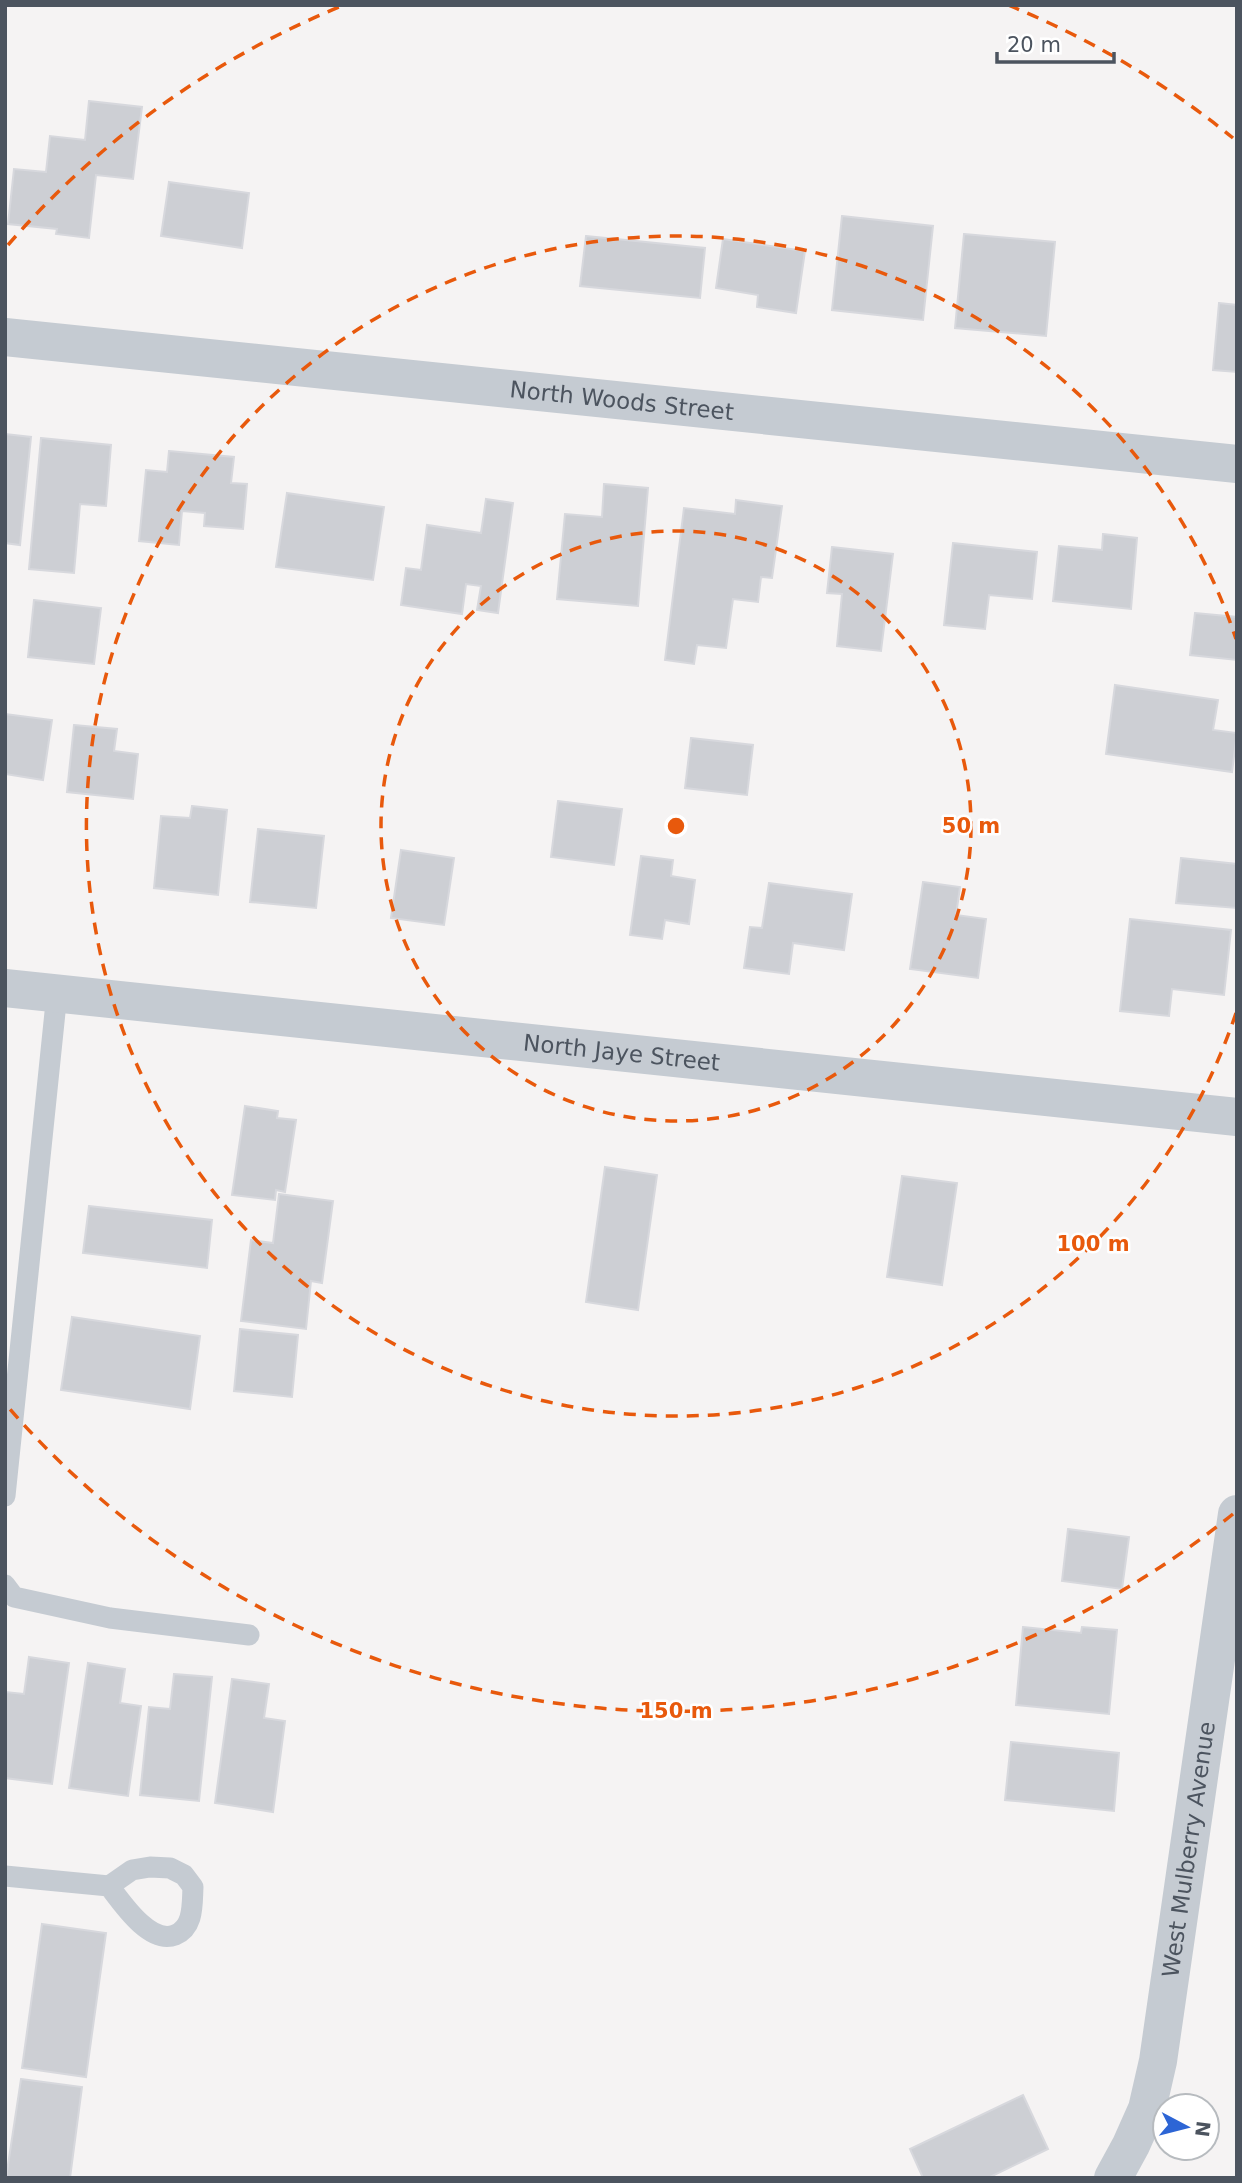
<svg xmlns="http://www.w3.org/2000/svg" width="1242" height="2183" font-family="'DejaVu Sans',sans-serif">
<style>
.building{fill:#cdcfd4;stroke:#d7d8dd;stroke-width:2}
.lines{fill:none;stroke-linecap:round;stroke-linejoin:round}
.service{stroke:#c5cbd2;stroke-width:21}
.minor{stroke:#c5cbd2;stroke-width:38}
.tertiary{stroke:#c5cbd2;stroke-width:38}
.ring{fill:none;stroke:#e8590c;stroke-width:3.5;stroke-dasharray:12 9}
.labels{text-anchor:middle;stroke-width:5;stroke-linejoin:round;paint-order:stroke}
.street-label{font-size:23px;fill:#4c545f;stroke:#fff}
.centre{fill:#e8590c;stroke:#fff;stroke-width:3.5}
.ring-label{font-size:21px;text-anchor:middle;font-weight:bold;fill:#e8590c;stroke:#fff;stroke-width:5;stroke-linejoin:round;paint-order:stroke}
</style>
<rect width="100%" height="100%" fill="#f5f3f3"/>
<!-- building -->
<g class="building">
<path d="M89,101L142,107L133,179L96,175L89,238L56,234L57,229L8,224L14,169L46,172L50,136L85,140Z"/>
<path d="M169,182L249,193L242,248L161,236Z"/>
<path d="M842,216L933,226L923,320L832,310Z"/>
<path d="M964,234L1055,242L1046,336L955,328Z"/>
<path d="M586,236L705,248L700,298L580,286Z"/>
<path d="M723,239L805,251L796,313L757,307L758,295L716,288Z"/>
<path d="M1219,303L1237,305V372L1213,370Z"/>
<path d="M5,434L31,437L20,545L5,543Z"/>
<path d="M41,438L111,445L106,506L80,504L74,573L29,569Z"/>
<path d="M169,451L234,457L231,483L247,484L243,529L204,526L205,513L182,511L179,545L139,541L146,470L167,472Z"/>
<path d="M604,484L648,488L638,606L557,599L565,514L602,517Z"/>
<path d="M287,493L384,507L373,580L276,567Z"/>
<path d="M486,499L513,503L498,613L477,610L481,586L466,584L462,614L401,605L406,568L421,570L427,525L481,533Z"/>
<path d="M736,500L782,506L772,578L761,577L758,602L733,599L726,648L697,645L694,664L665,660L684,508L735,514Z"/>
<path d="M1103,534L1137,538L1131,609L1053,601L1059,546L1102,550Z"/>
<path d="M953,543L1037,552L1032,599L989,595L985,629L944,625Z"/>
<path d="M832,547L893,554L881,651L837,646L842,594L827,593Z"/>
<path d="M34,600L101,608L94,664L28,657Z"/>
<path d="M1195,613L1237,617V660L1190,655Z"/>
<path d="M1115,685L1218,700L1213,730L1237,733L1232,772L1106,754Z"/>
<path d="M5,714L52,720L43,780L5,774Z"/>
<path d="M74,725L117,729L114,751L138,754L133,799L67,792Z"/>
<path d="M691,738L753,745L747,795L685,788Z"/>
<path d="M558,801L622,809L614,865L551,857Z"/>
<path d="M192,806L227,810L218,895L154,888L161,816L190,818Z"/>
<path d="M258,829L324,836L316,908L250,902Z"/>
<path d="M401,850L454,858L444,925L391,918Z"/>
<path d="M641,856L673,860L671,876L695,880L689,924L665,920L662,939L630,935Z"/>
<path d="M1181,858L1237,864V908L1176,903Z"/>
<path d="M923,882L960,887L956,915L986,919L978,978L910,969Z"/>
<path d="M769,883L852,894L844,950L793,943L789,974L744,968L750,927L762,928Z"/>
<path d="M1130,919L1231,930L1224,995L1172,989L1169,1016L1120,1011Z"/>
<path d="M245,1106L278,1111L277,1118L296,1120L285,1192L276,1190L275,1200L232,1195Z"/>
<path d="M605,1167L657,1175L638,1310L586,1302Z"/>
<path d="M902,1176L957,1183L942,1285L887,1277Z"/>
<path d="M279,1194L333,1201L322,1283L311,1281L306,1329L241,1321L251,1240L273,1243Z"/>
<path d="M89,1206L212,1220L207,1268L83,1253Z"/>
<path d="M72,1317L200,1336L190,1409L61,1390Z"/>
<path d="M240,1329L298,1335L292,1397L234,1391Z"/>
<path d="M1068,1529L1129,1537L1122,1589L1062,1581Z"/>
<path d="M1023,1627L1081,1633L1082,1627L1117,1630L1109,1714L1016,1705Z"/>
<path d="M29,1657L69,1663L52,1784L5,1778L6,1692L24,1694Z"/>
<path d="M88,1663L125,1669L120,1703L141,1706L128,1796L69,1788Z"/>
<path d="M174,1674L212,1677L199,1801L140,1795L149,1707L170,1709Z"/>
<path d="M232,1679L269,1684L264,1718L285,1721L273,1812L215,1803Z"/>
<path d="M1011,1742L1119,1753L1114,1811L1005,1800Z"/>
<path d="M42,1924L106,1933L86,2077L22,2068Z"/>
<path d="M21,2079L82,2087L70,2178H6Z"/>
<path d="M1023,2095L1048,2149L988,2178H923L910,2149Z"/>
</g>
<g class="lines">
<!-- service -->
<g class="service">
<path d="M5,1496L57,993"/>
<path d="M5,1585L14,1597L110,1618L249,1635"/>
<path d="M5,1876L109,1886L132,1870L150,1867L170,1868L184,1875L193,1887C192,1905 194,1927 175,1935C150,1945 122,1903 109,1886"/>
</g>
<!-- minor -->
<g class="minor">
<path id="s1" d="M5,337L1237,464"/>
<path id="s2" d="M1113,2178L1131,2145L1147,2109L1158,2061L1237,1514"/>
</g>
<!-- tertiary -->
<path class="tertiary" id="s3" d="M5,988L1237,1117"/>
</g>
<!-- distance rings -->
<g class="ring">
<circle cx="676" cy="826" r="295"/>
<path d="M1236 1013A590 590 0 1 1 1236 639"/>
<path d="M1233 1514A885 885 0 0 1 8 1407M8 245A885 885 0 0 1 344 5M1008 5A885 885 0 0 1 1233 138"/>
</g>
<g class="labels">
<!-- street labels -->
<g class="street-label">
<text dy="8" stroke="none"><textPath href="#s1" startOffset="620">North Woods Street</textPath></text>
<text dy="8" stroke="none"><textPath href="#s3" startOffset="620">North Jaye Street</textPath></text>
<text dy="8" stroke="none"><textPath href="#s2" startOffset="340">West Mulberry Avenue</textPath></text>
</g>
</g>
<circle cx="676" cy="826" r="10" class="centre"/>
<g class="ring-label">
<text x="971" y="833">50 m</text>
<text x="1093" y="1251">100 m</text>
<text x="676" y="1718">150 m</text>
</g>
<!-- border -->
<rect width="1242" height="2183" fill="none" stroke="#4c545f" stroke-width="14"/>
<!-- north arrow -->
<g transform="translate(1186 2127) rotate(97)"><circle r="33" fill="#ffffff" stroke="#b7bbbf" stroke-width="2"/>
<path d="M0-5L12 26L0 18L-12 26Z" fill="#2d65d5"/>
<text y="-10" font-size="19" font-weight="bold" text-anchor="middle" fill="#4c545f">N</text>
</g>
<!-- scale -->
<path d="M997 52v10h117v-10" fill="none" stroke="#4c545f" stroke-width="3.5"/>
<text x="1007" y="52" font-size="21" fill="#4c545f" stroke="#ffffff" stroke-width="5" paint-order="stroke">20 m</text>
</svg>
